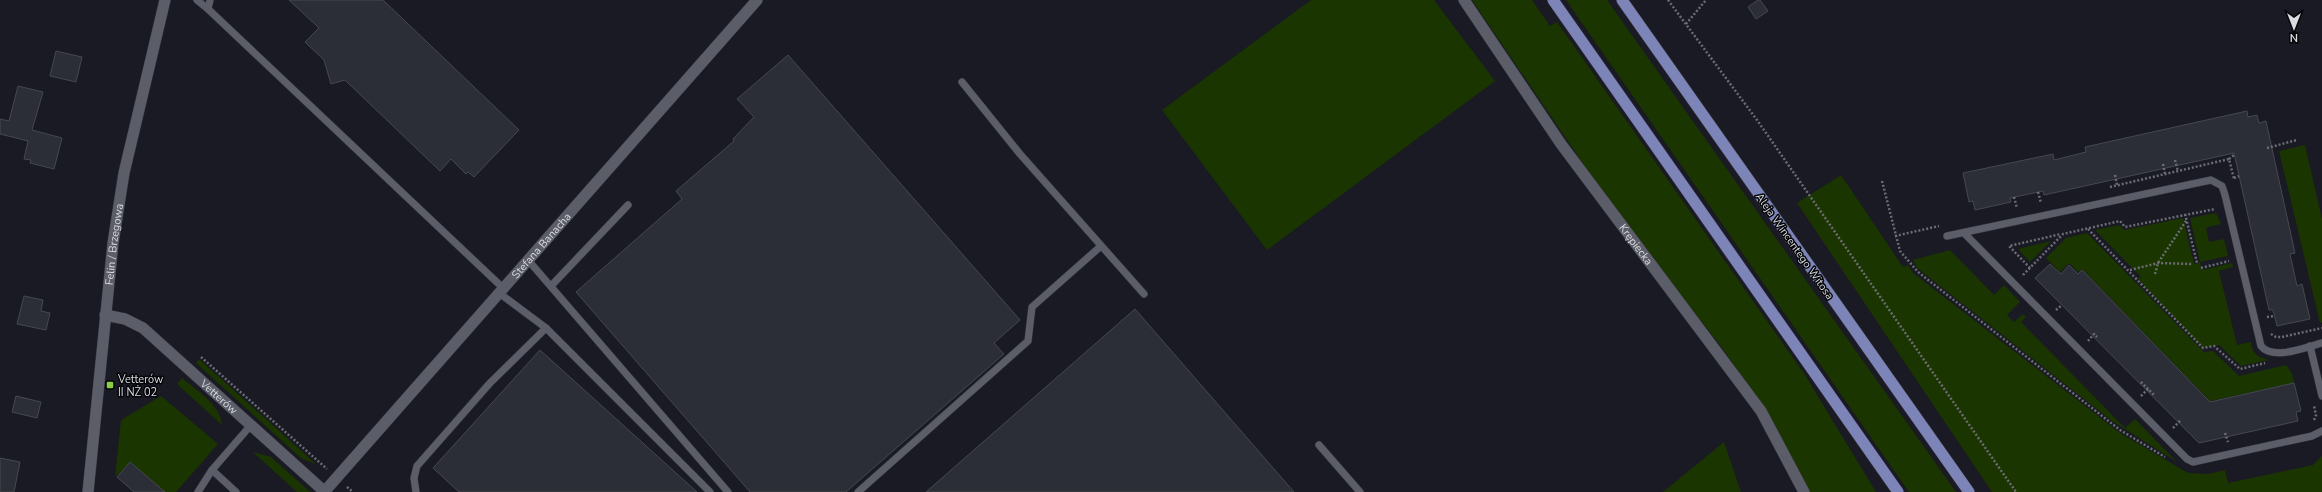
<svg xmlns="http://www.w3.org/2000/svg" width="2322" height="492" font-family="'Nunito Sans',sans-serif">
<style>
.green{fill:#1b3500}
.building{fill:#2c2e37;stroke:#464851}
.lines{fill:none;stroke-linecap:round;stroke-linejoin:round}
.service-casing{stroke:#34343b;stroke-width:8}
.minor-casing{stroke:#34343b;stroke-width:12}
.primary-casing{stroke:#34343b;stroke-width:12}
.path{stroke:#6b6c74;stroke-width:2.5;stroke-dasharray:2 2;stroke-linecap:butt}
.service{stroke:#5b5d68;stroke-width:7}
.minor{stroke:#5b5d68;stroke-width:11}
.primary{stroke:#7d84b7;stroke-width:11}
.poi-dot{fill:#8ace47;stroke:#050609;stroke-width:1.5}
.labels{text-anchor:middle;stroke-width:3;stroke-linejoin:round;paint-order:stroke}
.street-label{font-size:11px;fill:#dadbe1;stroke:#050609}
.poi-label{font-size:11px;fill:#dadbe1;stroke:#050609;text-anchor:start}
</style>
<rect width="100%" height="100%" fill="#191a23"/>
<!-- green -->
<g class="green">
<path d="M1311,0H1434L1495,81L1267,250L1162,110Z"/>
<path d="M1472,0H1532L1550,26L1557,22L1805,375L1876,492H1809L1760,402L1717,341L1620,218Z"/>
<path d="M1566,0H1607L1956,492H1909Z"/>
<path d="M2305,145L2322,219V322L2320,323L2279,151Z"/>
<path d="M1841,175L1903,267L1908,265L1913,273L2120,433L2188,473L2208,474L2225,470L2228,483L2313,465L2322,456V492H1992L1797,203Z"/>
<path d="M2216,213L2221,224L2206,228L2209,242L2224,239L2228,256L2200,262L2202,270L2232,263L2233,267L2219,271L2237,345L2251,342C2252,354 2258,357 2269,360L2241,366L2219,345L2203,348L2137,278L2141,277L2095,230L2119,225L2124,230L2183,218L2194,264L2200,262L2190,218Z"/>
<path d="M2087,233L2204,352L2213,351L2239,376L2286,365L2292,373L2294,383L2210,401L2082,269L2078,272L2069,263L2060,272L2046,258L2066,238Z"/>
<path d="M2051,241L2030,262L2018,249Z"/>
<path d="M1950,250L1994,295L2004,285L2020,302L2007,315L2014,322L2023,314L2026,317L2021,322L2125,428L2135,419L2177,462L2112,421L1917,268L1913,260Z"/>
<path d="M199,359L316,464L302,459L196,363Z"/>
<path d="M182,378C196,390 221,405 222,425L177,384Z"/>
<path d="M161,396L218,444L176,492H165L130,462L115,477L121,420Z"/>
<path d="M1724,442L1741,492H1663Z"/>
<path d="M253,452L271,457L310,492H297Z"/>
</g>
<!-- building -->
<g class="building">
<path d="M289,0H383L519,130L474,177L468,172L466,174L451,159L440,171L345,80L331,84L324,60L305,42L319,28Z"/>
<path d="M1758,0H1760L1768,11L1756,19L1748,7Z"/>
<path d="M56,51L82,57L76,82L50,76Z"/>
<path d="M788,55L1020,320L994,343L1004,354L846,492H750L576,292L682,199L676,191L734,141L733,139L754,117L737,99Z"/>
<path d="M18,86L43,92L32,130L62,138L54,169L30,163L31,160L24,159L28,141L0,134V119L9,121Z"/>
<path d="M2247,111L2248,117L2257,115L2259,123L2266,121L2295,253L2290,254L2297,286L2302,284L2310,319L2277,326L2273,310H2269L2234,153L2044,195L2043,191L2010,198L2011,202L1975,210L1973,201L1969,202L1963,173L2053,154L2054,160L2086,152L2085,147Z"/>
<path d="M2050,264L2061,274L2069,265L2078,274L2082,270L2210,402L2294,383L2301,411L2296,412L2298,421L2199,443L2035,278Z"/>
<path d="M24,296L43,300L41,311L50,313L46,330L17,324Z"/>
<path d="M1135,309L1294,492H926Z"/>
<path d="M540,350L697,492H459L433,468Z"/>
<path d="M16,396L41,402L37,418L12,412Z"/>
<path d="M0,458L20,462L14,492H0Z"/>
<path d="M130,462L165,492H134L117,477Z"/>
</g>
<g class="lines">
<defs>
<g id="service">
<path d="M197,0L208,9"/>
<path d="M210,0L208,9L503,288"/>
<path d="M962,82L1020,154L1144,294"/>
<path d="M1964,233L2187,459L2193,462L2312,436L2322,431"/>
<path d="M1947,236L2211,180L2222,186L2225,195L2261,346C2273,361 2306,347 2322,343"/>
<path d="M528,260L728,492"/>
<path d="M551,286L628,205"/>
<path d="M499,293L546,328"/>
<path d="M2310,346L2322,396"/>
<path d="M1319,445L1360,492"/>
<path d="M212,470L236,492"/>
<path d="M198,492L212,470L251,425"/>
<path d="M416,492L414,478L417,466L490,383L546,328L710,492"/>
<path d="M858,492L1028,341L1032,307L1101,246"/>
</g>
<g id="minor">
<path id="s1" d="M1464,0L1561,144L1761,411L1804,492"/>
<path id="s2" d="M105,315L125,319L143,328L325,492"/>
<path id="s3" d="M325,491L757,0"/>
<path id="s4" d="M88,492L113,243L124,173L165,0"/>
</g>
<g id="primary">
<path d="M1553,0L1898,492"/>
<path d="M1622,0L1969,492"/>
</g>
</defs>
<!-- service casing -->
<use href="#service" class="service-casing"/>
<!-- minor casing -->
<use href="#minor" class="minor-casing"/>
<!-- primary casing -->
<use href="#primary" class="primary-casing"/>
<!-- path -->
<g class="path">
<path d="M1668,0L1757,120L2016,492"/>
<path d="M1686,24L1706,0"/>
<path d="M2267,148L2297,140"/>
<path d="M2229,159L2234,155"/>
<path d="M2175,160L2178,171"/>
<path d="M2163,164L2165,174"/>
<path d="M2115,175L2117,185"/>
<path d="M2234,178L2239,176"/>
<path d="M1882,181L1900,251L1918,272L2120,430L2165,457"/>
<path d="M2110,187L2229,159L2234,179"/>
<path d="M2038,192L2041,203"/>
<path d="M2014,197L2017,208"/>
<path d="M2185,214L2197,263"/>
<path d="M2088,229L2203,348L2214,346L2240,369L2265,363"/>
<path d="M1895,236L1939,226"/>
<path d="M2030,268L2009,246L2061,234"/>
<path d="M2201,268L2229,261"/>
<path d="M2130,270L2158,263L2193,264"/>
<path d="M2155,274L2158,263L2186,221"/>
<path d="M2023,275L2063,234L2120,221L2125,227L2215,209"/>
<path d="M2056,310L2062,305"/>
<path d="M2267,317L2274,316"/>
<path d="M2271,334L2276,337H2282L2322,328"/>
<path d="M2088,341L2094,334L2097,337"/>
<path d="M201,357L327,469"/>
<path d="M2141,382L2155,396"/>
<path d="M2141,396L2148,389"/>
<path d="M2314,420L2316,415L2314,406"/>
<path d="M2173,428L2181,420"/>
<path d="M2225,433L2228,442"/>
<path d="M347,487L353,492"/>
</g>
<!-- service -->
<use href="#service" class="service"/>
<!-- minor -->
<use href="#minor" class="minor"/>
<!-- primary -->
<use href="#primary" class="primary"/>
</g>
<!-- markers -->
<rect class="poi-dot" x="106" y="381" width="8" height="8" rx="2"/>
<g class="labels">
<!-- street labels -->
<g class="street-label">
<text dy="4" stroke="none"><textPath href="#s4" startOffset="249">Felin / Brzegowa</textPath></text>
<text dy="4" stroke="none"><textPath href="#s1" startOffset="299">Krępiecka</textPath></text>
<text dy="4" stroke="none"><textPath href="#s3" startOffset="327">Stefana Banacha</textPath></text>
<text transform="translate(1795 246) rotate(55)" y="4">Aleja Wincentego Witosa</text>
<text dy="4" stroke="none"><textPath href="#s2" startOffset="143">Vetterów</textPath></text>
</g>
<!-- poi labels -->
<g class="poi-label">
<text x="118" y="383">Vetterów<tspan x="118" dy="13">II NŻ 02</tspan></text>
</g>
</g>
<!-- north arrow -->
<g transform="translate(2294 28) rotate(180)" stroke="#050609" stroke-width="3" paint-order="stroke">
<path d="M0-3L7 15L0 10L-7 15Z" fill="#dadbe1"/>
<text y="-6" font-size="11" font-weight="bold" text-anchor="middle" fill="#dadbe1">N</text>
</g>
</svg>
